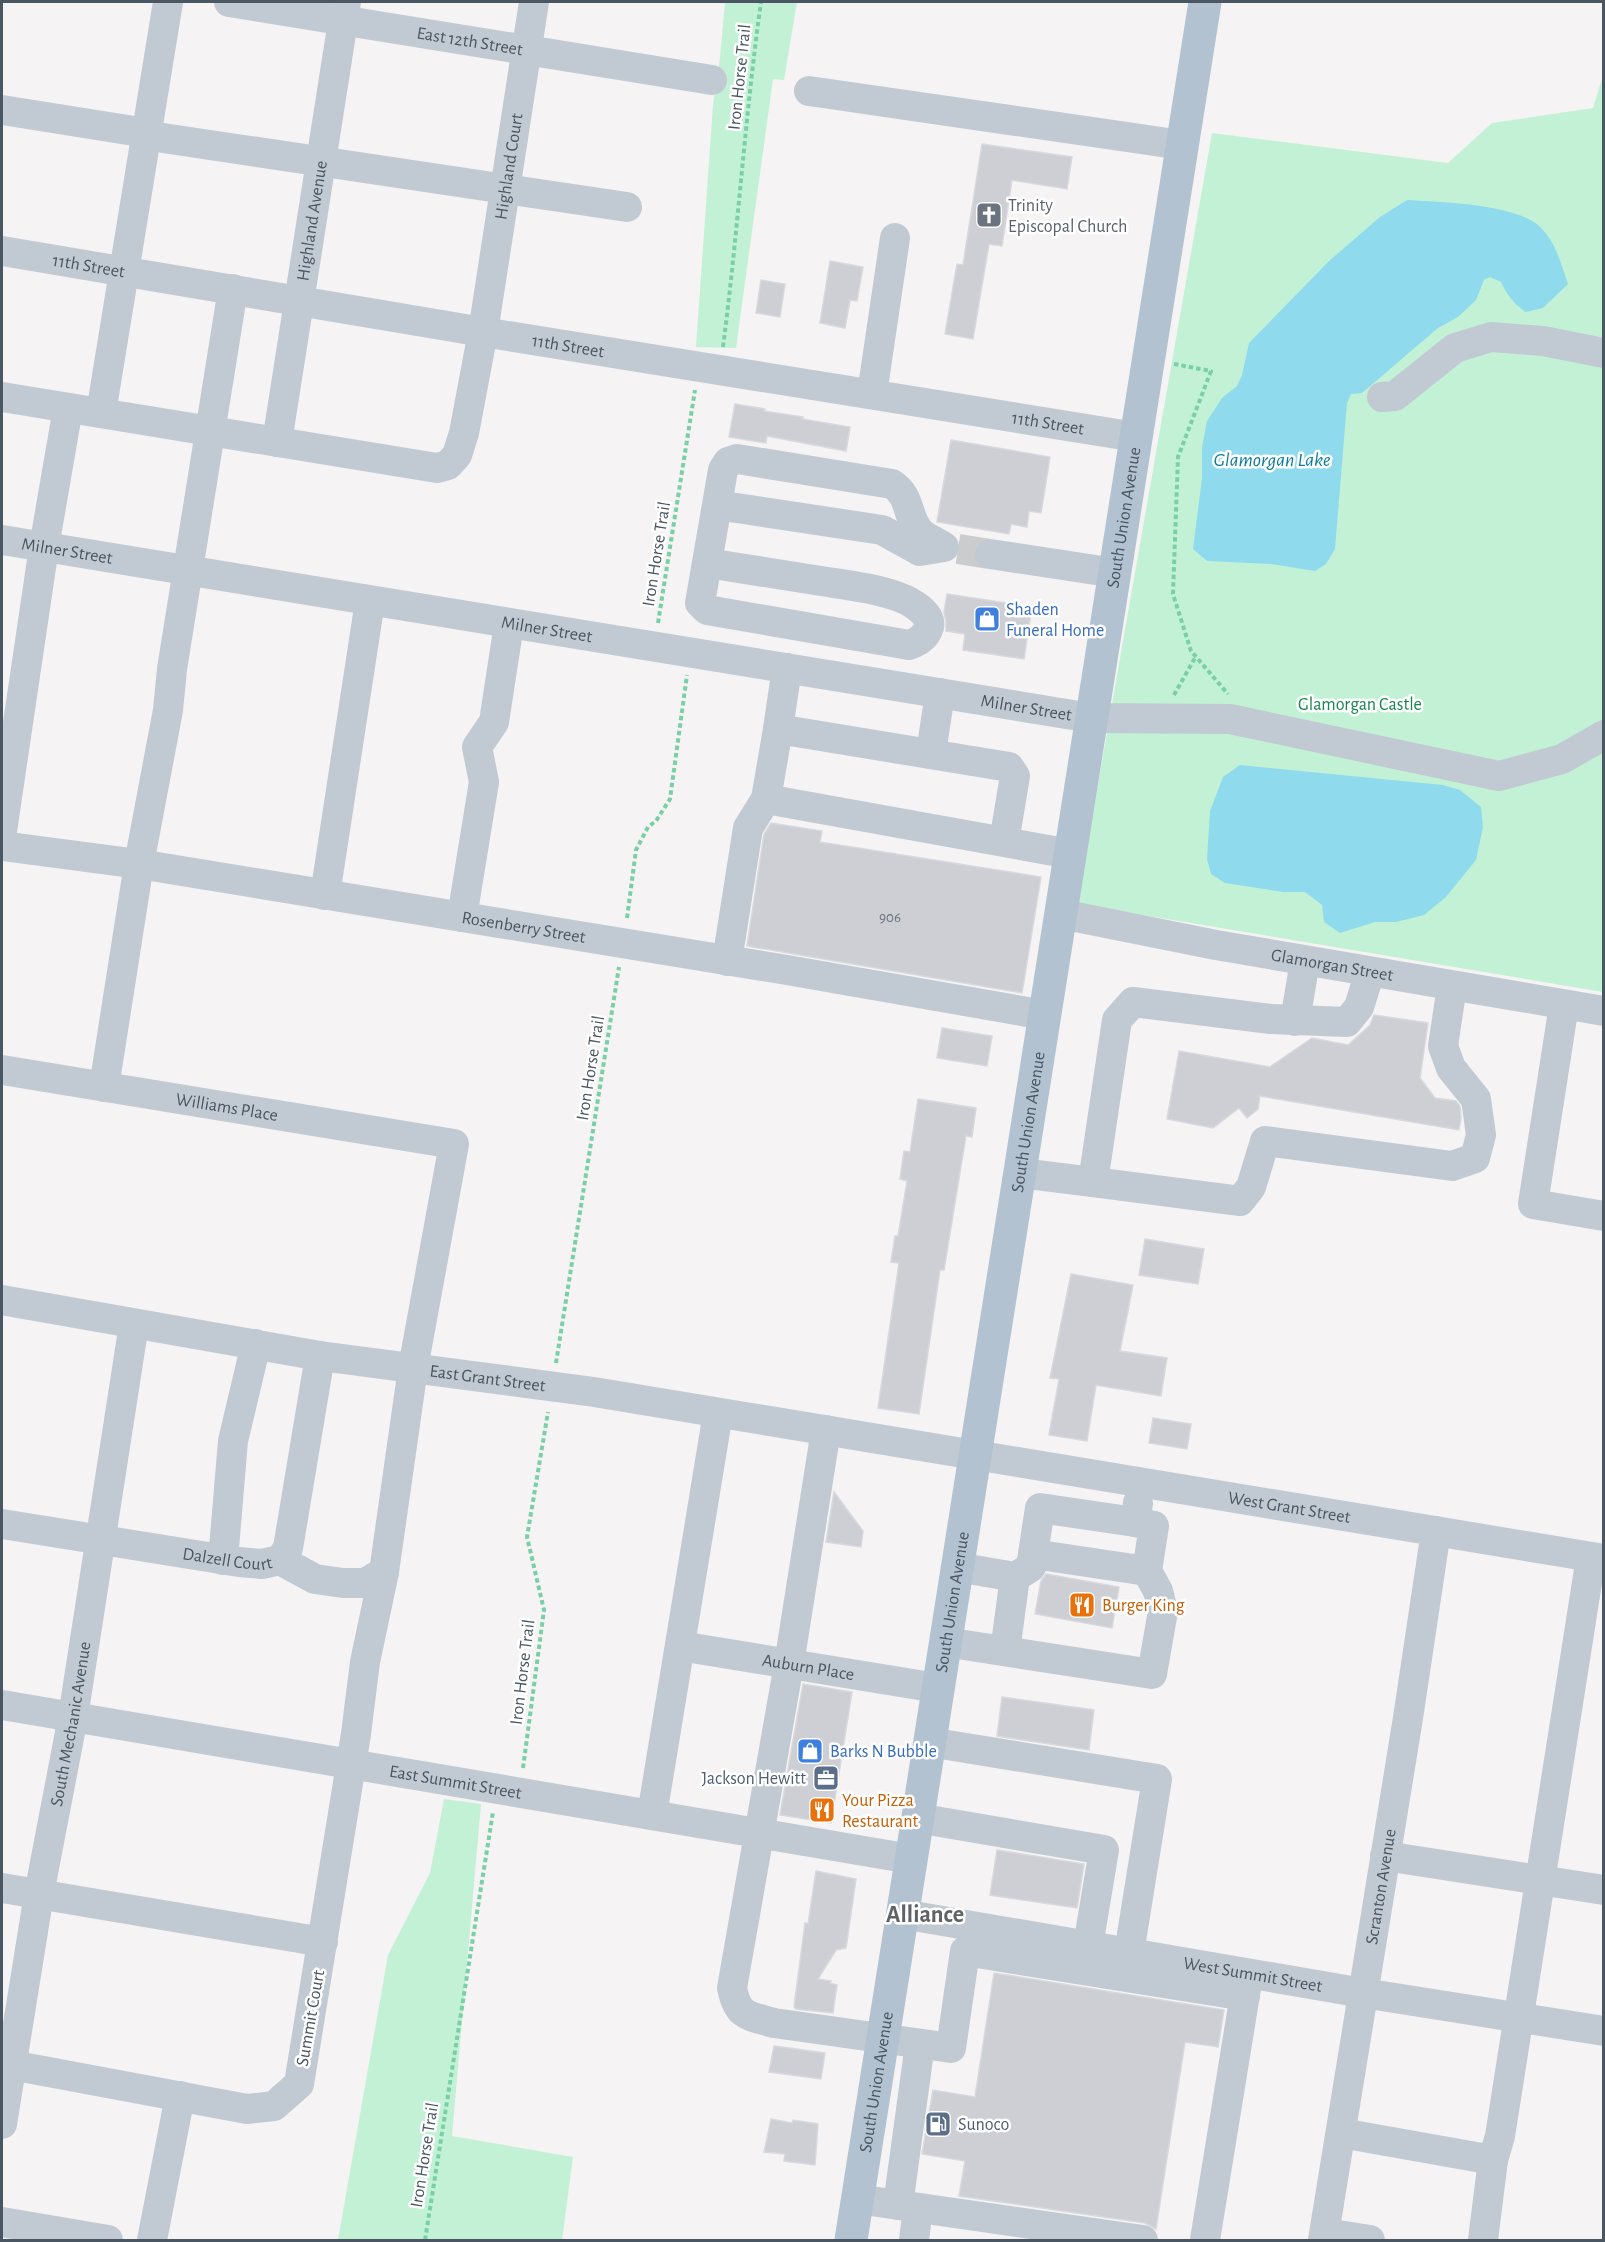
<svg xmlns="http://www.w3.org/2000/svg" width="1605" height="2242" font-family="'Alegreya Sans',sans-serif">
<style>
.green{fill:#c3f1d5}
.water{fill:#90daee}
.building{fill:#cdcfd5;stroke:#d7d9de;stroke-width:1.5}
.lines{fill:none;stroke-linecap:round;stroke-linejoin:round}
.minor-tunnel{stroke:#caccce;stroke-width:30;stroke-dasharray:30 15;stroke-linecap:butt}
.path{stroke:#7ad0a6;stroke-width:4;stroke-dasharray:4.5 3;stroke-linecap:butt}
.minor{stroke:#c1cad2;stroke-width:30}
.major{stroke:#b3c2d1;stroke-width:33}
.labels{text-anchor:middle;stroke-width:5;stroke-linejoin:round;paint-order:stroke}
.number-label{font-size:15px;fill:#6b747e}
.street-label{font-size:18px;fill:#4a5661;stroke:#fff}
.worship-label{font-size:18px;fill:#5b616d;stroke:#fff;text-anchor:start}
.shop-label{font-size:18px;fill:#366cbe;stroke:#fff;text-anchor:start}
.park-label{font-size:18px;fill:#17864f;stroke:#fff}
.food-label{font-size:18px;fill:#c56008;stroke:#fff;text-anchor:start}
.service-label{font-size:18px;fill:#4e5e75;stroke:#fff;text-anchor:end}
.water-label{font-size:20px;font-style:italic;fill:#0c7c9b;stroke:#fff}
.district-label{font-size:24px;font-weight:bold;fill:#5f6368;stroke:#fff}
</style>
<rect width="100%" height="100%" fill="#f5f3f3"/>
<!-- green -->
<g class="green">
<path d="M725,2H797L784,80L773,79L736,348L696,347L713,105L720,58Z"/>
<path d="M1603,76V992L1077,904L1212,133L1448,163L1492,123L1593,108Z"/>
<path d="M444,1799L481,1804L452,2136L573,2157L562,2240H338L388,1955L430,1873Z"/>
</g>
<!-- water -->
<g class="water">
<path d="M1407,200C1439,202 1518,204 1540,227C1556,242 1561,264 1568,284L1543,308L1526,312C1514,304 1507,295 1501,282L1490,277L1484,280L1476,300L1458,317L1438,328L1362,393L1351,394L1347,403L1335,549L1326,564L1315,571L1271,564L1207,561L1193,549L1202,478V448L1207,421L1222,398L1237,386L1242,375L1249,343L1329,261L1380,217Z"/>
<path d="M1240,765L1443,785L1460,790L1481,807L1483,827L1476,860L1446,897L1424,915L1396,922H1375L1340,933L1324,922L1322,905L1305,892H1283L1225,883L1211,874L1207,859L1210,811L1223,777Z"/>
</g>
<!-- building -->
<g class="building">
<path d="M982,144L1072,157L1067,189L1012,180L1002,246L989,244L973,339L945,334L957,264L963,265Z"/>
<path d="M830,261L863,267L857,301L850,300L845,328L820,323Z"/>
<path d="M761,280L785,284L780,317L756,313Z"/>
<path d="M735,404L765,409L764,411L803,417L802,419L850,427L846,451L767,436L766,443L729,437Z"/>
<path d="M951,440L1050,457L1041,513L1029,511L1027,527L1011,524L1009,534L937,522Z"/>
<path d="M947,594L1032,607L1024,659L963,650L965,634L946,631V622L944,612Z"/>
<path d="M771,823L822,831L820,842L1041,877L1022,993L747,946L764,834Z"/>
<path d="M1374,1015L1428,1023L1420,1078L1435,1098L1456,1101L1460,1106L1461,1118L1459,1130L1260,1096L1258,1109L1247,1118L1239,1108L1213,1128L1167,1119L1179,1051L1270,1067L1312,1038L1348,1045L1370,1025Z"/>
<path d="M942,1028L992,1036L987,1066L937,1058Z"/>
<path d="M918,1099L976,1108L972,1137L966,1136L944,1270H940L919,1414L878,1408L899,1263L891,1262L895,1236H898L907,1181L900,1179L904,1151L910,1152Z"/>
<path d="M1145,1239L1204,1249L1198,1284L1139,1275Z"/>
<path d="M1071,1274L1133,1285L1120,1351L1167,1358L1161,1396L1096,1385L1087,1441L1049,1435L1059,1379L1050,1378Z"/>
<path d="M1153,1418L1191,1424L1187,1449L1149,1443Z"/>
<path d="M834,1492L863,1531L861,1547L826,1542Z"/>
<path d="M1046,1574L1119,1587L1112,1628L1035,1614L1041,1581Z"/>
<path d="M803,1684L852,1692L831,1823L780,1815Z"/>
<path d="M1002,1697L1094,1710L1089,1750L997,1736Z"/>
<path d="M997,1850L1084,1864L1077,1908L990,1895Z"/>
<path d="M816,1871L856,1879L846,1948L836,1950L818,1979L831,1981L830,1983L837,1985L833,2013L796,2009L794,2007L805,1923L808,1924Z"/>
<path d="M994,1973L1224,2010L1218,2047L1185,2042L1156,2229L1145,2223L959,2196L965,2161L922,2154L933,2090L975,2097Z"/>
<path d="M774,2046L825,2053L821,2079L769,2072Z"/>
<path d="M771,2119L792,2123L793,2120L818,2124L815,2165L784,2161L785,2154L764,2152Z"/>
</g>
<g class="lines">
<!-- minor-tunnel -->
<path class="minor-tunnel" d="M958,549L990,554"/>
<!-- path -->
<g class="path">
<path d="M723,347C738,232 745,116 761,2"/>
<path d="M1174,364L1211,371L1178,457L1173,594L1191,651L1228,694"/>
<path d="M658,623L695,390"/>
<path d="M1174,695L1196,656"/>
<path d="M627,918L636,850L648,827L656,821L670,799L687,675"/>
<path d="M556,1363L619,967"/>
<path d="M523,1768L544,1610L527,1537L548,1412"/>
<path d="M425,2240L493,1812"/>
</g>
<!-- minor -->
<g class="minor">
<path id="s1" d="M229,2L712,80"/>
<path d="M809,91L1182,145"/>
<path d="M2,110L134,131L163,138L627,207"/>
<path id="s2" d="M2,251L483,332L1136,437"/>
<path d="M872,394L895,238"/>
<path id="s3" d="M2,397L437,468L448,465L457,455L464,433L483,332L534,2"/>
<path d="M1382,397L1395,396L1455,348L1491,337L1543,341L1604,353"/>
<path d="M101,413L168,2"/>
<path id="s4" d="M277,442L346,2"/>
<path id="s5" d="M2,540L1091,718L1230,719L1499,776L1562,759L1604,735"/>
<path d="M990,554L1115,573"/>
<path d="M707,563C745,569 783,575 821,581C847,585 874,588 899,597C910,601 932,613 929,627C926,637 918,642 909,645L707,610L700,603L723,470L728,462L737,459L892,484C912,497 906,517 920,532C926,538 937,542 944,547L920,551L882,530L717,505"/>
<path d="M778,729L787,668"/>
<path d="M931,753L940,693"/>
<path d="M2,831L44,547L68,408"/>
<path d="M1004,842L1015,776L1009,767L778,729L766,799L1070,854"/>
<path id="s6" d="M2,846L139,864L787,970L1045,1015"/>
<path d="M325,895L370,601"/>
<path id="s7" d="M1061,914L1216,945L1604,1011"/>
<path d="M462,917L484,782L477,747L494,722L509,624"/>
<path d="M727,961L748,828L766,799"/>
<path d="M1564,1005L1533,1204L1604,1216"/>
<path d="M1295,1021L1305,961"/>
<path id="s8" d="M2,1070L454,1144L413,1368L384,1572L365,1662L356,1734L299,2084L274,2106L247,2109L11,2065"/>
<path d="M104,1087L139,864L168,710L172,669L233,289"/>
<path d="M1020,1173L1093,1182L1117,1020L1133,1002L1271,1019L1347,1022L1359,1007L1370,972"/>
<path d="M1093,1182L1240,1201L1251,1187L1265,1141L1452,1166L1475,1158L1481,1135L1476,1099L1451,1068L1443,1046L1452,986"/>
<path id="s9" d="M2,1300L320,1356L594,1392L1604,1559"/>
<path d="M826,1430L789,1664L732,1988C738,2017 747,2015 774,2023L951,2048L965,1951L1245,1996"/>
<path id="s10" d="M2,1524L239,1562L262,1564L280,1560L288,1548L320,1356"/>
<path d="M1033,1554L1147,1571"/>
<path d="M223,1560L233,1441L256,1344"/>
<path d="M280,1560L315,1579L343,1583H365L384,1572"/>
<path d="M957,1567L1015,1577L1031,1567L1040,1508L1135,1522L1138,1503"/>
<path d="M945,1642L1152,1674L1163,1611L1158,1591L1147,1571L1154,1526L1135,1522"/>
<path id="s11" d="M680,1646L937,1688"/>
<path d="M1005,1651L1015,1577"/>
<path id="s12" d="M2,1705L911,1859"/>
<path d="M929,1742L1157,1779L1129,1953"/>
<path d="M652,1815L718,1413"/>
<path d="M917,1818L1104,1850L1088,1946"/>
<path d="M1385,1856L1604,1890"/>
<path d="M2,1888L323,1942"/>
<path id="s13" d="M902,1914L1363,1993L1604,2031"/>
<path id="s14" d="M2,2124L39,1894L73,1717L134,1324"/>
<path d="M1341,2133L1493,2160L1500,2136L1591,1557"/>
<path d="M857,2199L1143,2240"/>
<path d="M898,2205L920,2044"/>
<path d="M2,2222L108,2240"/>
<path d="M1325,2233L1370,2240"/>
<path d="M152,2240L180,2096"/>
<path d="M914,2240L918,2208"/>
<path d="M1205,2240L1248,1976"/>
<path id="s15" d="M1323,2240L1408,1718L1436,1531"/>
<path d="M1483,2240L1493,2160"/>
</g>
<!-- major -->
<path class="major" id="s16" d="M851,2240L1205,2"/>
</g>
<!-- icons -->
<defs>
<symbol id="church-square" viewBox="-11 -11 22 22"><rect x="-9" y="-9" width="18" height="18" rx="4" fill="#6b7280" stroke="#fff"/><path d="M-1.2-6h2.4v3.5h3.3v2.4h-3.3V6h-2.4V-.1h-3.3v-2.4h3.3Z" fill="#fff"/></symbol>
<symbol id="shop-square" viewBox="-11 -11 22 22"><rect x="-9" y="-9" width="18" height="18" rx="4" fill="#3f7fe0" stroke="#fff"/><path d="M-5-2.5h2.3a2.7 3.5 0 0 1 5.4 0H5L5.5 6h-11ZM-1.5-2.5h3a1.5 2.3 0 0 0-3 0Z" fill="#fff"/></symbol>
<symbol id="restaurant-square" viewBox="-11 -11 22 22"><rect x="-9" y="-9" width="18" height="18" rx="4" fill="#e8710a" stroke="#fff"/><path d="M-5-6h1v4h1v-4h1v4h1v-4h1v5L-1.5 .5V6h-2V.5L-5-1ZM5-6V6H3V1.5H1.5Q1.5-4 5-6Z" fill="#fff"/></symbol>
<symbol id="office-square" viewBox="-11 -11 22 22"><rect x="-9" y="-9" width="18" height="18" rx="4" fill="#5c6f8a" stroke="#fff"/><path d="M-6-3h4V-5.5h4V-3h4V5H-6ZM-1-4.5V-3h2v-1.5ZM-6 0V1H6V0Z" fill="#fff"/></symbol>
<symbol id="fuel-square" viewBox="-11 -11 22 22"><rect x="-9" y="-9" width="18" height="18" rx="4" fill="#5c6f8a" stroke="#fff"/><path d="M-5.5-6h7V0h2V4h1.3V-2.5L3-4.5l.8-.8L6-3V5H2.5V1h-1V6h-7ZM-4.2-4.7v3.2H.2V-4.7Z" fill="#fff"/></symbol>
</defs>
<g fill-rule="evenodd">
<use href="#church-square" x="974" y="200" width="30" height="30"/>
<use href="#shop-square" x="972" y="604" width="30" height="30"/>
<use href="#restaurant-square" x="1067" y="1590" width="30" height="30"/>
<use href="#shop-square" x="795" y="1736" width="30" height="30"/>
<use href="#office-square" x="811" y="1763" width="30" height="30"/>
<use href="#restaurant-square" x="807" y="1795" width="30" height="30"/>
<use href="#fuel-square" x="923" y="2109" width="30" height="30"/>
</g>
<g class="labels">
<!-- number labels -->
<g class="number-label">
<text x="890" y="922">906</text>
</g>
<!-- street labels -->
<g class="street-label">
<text dy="6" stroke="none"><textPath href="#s1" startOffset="244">East 12th Street</textPath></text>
<text transform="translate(739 77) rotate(-84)" y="6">Iron Horse Trail</text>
<text dy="6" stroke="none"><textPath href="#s3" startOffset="759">Highland Court</textPath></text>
<text dy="6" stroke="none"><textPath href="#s4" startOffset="224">Highland Avenue</textPath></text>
<text dy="6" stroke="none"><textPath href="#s2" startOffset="88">11th Street</textPath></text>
<text dy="6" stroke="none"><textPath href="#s2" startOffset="574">11th Street</textPath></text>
<text dy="6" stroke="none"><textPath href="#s2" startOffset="1060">11th Street</textPath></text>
<text dy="6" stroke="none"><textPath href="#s16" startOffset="1744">South Union Avenue</textPath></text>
<text dy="6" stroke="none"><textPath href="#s5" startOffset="66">Milner Street</textPath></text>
<text transform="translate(656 554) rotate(-81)" y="6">Iron Horse Trail</text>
<text dy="6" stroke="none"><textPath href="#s5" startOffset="552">Milner Street</textPath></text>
<text dy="6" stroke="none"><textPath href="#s5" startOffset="1038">Milner Street</textPath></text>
<text dy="6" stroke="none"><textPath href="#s6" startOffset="528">Rosenberry Street</textPath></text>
<text dy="6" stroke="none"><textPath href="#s7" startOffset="276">Glamorgan Street</textPath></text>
<text transform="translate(590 1068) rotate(-81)" y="6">Iron Horse Trail</text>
<text dy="6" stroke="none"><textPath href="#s8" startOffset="228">Williams Place</textPath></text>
<text dy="6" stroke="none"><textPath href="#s16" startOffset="1132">South Union Avenue</textPath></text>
<text dy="6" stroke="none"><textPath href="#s9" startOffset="492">East Grant Street</textPath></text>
<text dy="6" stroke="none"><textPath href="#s9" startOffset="1304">West Grant Street</textPath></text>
<text dy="6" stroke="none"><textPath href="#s10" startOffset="228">Dalzell Court</textPath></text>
<text dy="6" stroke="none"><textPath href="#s16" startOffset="646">South Union Avenue</textPath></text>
<text dy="6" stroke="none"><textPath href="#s11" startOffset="130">Auburn Place</textPath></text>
<text transform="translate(522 1672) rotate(-83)" y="6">Iron Horse Trail</text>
<text dy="6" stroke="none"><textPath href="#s14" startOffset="406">South Mechanic Avenue</textPath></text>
<text dy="6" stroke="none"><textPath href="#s12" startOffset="460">East Summit Street</textPath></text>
<text dy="6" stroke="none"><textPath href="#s15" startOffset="358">Scranton Avenue</textPath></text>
<text dy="6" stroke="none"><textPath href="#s13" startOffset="356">West Summit Street</textPath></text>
<text transform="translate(310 2018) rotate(-80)" y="6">Summit Court</text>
<text dy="6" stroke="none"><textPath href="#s16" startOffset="160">South Union Avenue</textPath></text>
<text transform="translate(424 2155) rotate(-81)" y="6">Iron Horse Trail</text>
</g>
<!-- worship labels -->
<g class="worship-label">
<text x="1008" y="211">Trinity<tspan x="1008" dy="21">Episcopal Church</tspan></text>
</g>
<!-- shop labels -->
<g class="shop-label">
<text x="1006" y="615">Shaden<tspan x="1006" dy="21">Funeral Home</tspan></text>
<text x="830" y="1757">Barks N Bubble</text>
</g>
<!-- park labels -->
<g class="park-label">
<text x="1360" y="710">Glamorgan Castle</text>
</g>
<!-- food labels -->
<g class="food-label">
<text x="1102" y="1611">Burger King</text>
<text x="842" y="1806">Your Pizza<tspan x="842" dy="21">Restaurant</tspan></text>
</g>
<!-- service labels -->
<g class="service-label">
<text x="806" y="1784">Jackson Hewitt</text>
<text x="958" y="2130" text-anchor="start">Sunoco</text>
</g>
<!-- water labels -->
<g class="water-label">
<text x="1272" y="466">Glamorgan Lake</text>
</g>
<!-- district labels -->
<g class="district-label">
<text x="925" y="1922">Alliance</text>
</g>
</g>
<!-- border -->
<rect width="1605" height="2242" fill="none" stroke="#4a5661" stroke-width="6"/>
</svg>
